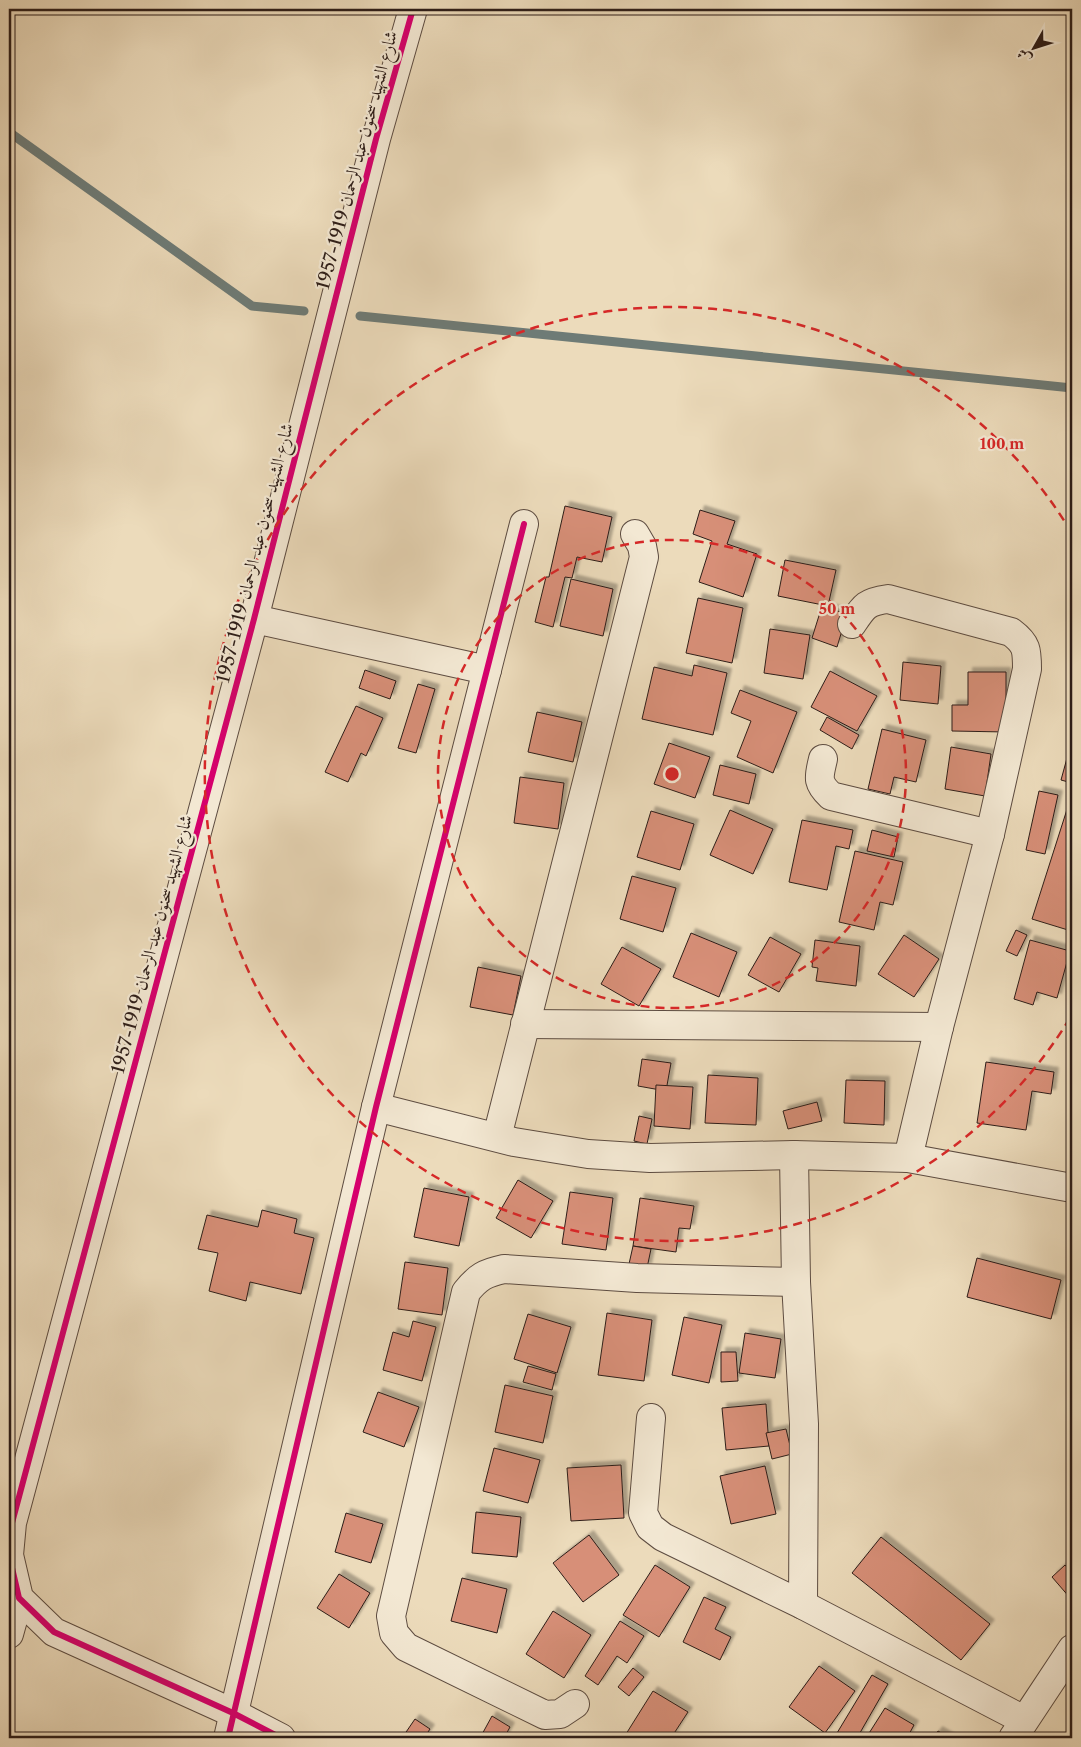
<svg xmlns="http://www.w3.org/2000/svg" width="1081" height="1747" font-family="'Libre Caslon Text',Amiri,serif">
<style>
.lines{fill:none;stroke-linecap:round;stroke-linejoin:round}
.stream{stroke:#6e7b76;stroke-width:9}
.building{fill:#d78f78;stroke:#2d1d18;filter:url(#shadow)}
.minor-casing{stroke:#5d4c41;stroke-width:30}
.minor{stroke:#f3e8d3;stroke-width:28}
.cycleway-casing{stroke:#f3e8d3;stroke-width:9}
.cycleway{stroke:#d6006c;stroke-width:6}
.ring{fill:none;stroke:#d62828;stroke-width:2.5;stroke-dasharray:9 6}
.labels{text-anchor:middle;stroke-width:4.5;stroke-linejoin:round;paint-order:stroke}
.street-label{font-size:18px;fill:#2d1d18;stroke:#f3e8d3}
.centre{fill:#d62828;stroke:#f3e8d3;stroke-width:2.5}
.ring-label{font-size:15px;text-anchor:middle;font-weight:bold;fill:#d62828;stroke:#f3e8d3;stroke-width:4.5;stroke-linejoin:round;paint-order:stroke}
</style>
<defs>
<filter id="shadow"><feDropShadow dx="4.5" dy="-4.5" stdDeviation="1" flood-color="#0004"/></filter>
</defs>
<rect width="100%" height="100%" fill="#ecdbbb"/>
<filter id="stains"><feTurbulence type="fractalNoise" baseFrequency=".004" numOctaves="4"/><feColorMatrix values="0 0 0 0 .2 0 0 0 0 .09 0 0 0 0 .02 0 0 0 .5 -.17"/></filter>
<radialGradient id="worn" r=".72"><stop offset=".6" stop-color="#630" stop-opacity="0"/><stop offset="1" stop-color="#630" stop-opacity=".3"/></radialGradient>
<g class="lines">
<!-- stream -->
<g class="stream">
<path d="M9,132L252,306L304,311"/>
<path d="M360,316L1072,388"/>
</g>
</g>
<!-- building -->
<g class="building">
<path d="M565,506L612,517L602,562L577,557L572,578L565,577L553,627L535,622L546,577H549Z"/>
<path d="M700,510L735,521L727,544L757,554L743,597L699,582L712,541L693,534Z"/>
<path d="M785,560L836,570L828,606L778,596Z"/>
<path d="M571,579L613,589L603,636L560,626Z"/>
<path d="M698,598L743,608L732,663L686,653Z"/>
<path d="M822,606L847,614L837,647L812,638Z"/>
<path d="M770,629L810,635L803,679L764,673Z"/>
<path d="M903,662L941,666L938,704L900,700Z"/>
<path d="M694,665L727,673L713,735L642,719L654,667L692,676Z"/>
<path d="M365,670L396,681L390,699L359,688Z"/>
<path d="M830,671L877,696L857,731L811,707Z"/>
<path d="M968,672H1006V732L952,731V705H968Z"/>
<path d="M418,684L435,689L416,753L398,748Z"/>
<path d="M740,690L797,712L773,773L737,757L751,721L731,713Z"/>
<path d="M356,706L383,718L366,756L361,753L348,782L325,772Z"/>
<path d="M537,712L582,722L573,762L528,752Z"/>
<path d="M827,717L859,735L852,749L820,730Z"/>
<path d="M882,729L926,740L916,782L894,777L890,794L868,789Z"/>
<path d="M1072,740V783L1061,780Z"/>
<path d="M669,743L710,757L695,798L654,784Z"/>
<path d="M951,747L991,754L985,796L945,789Z"/>
<path d="M720,765L756,774L749,804L713,795Z"/>
<path d="M520,777L564,783L558,829L514,823Z"/>
<path d="M1039,791L1058,795L1045,854L1026,850Z"/>
<path d="M1070,800H1072V916L1068,930L1032,919Z"/>
<path d="M730,810L773,829L753,874L710,855Z"/>
<path d="M651,811L694,824L680,870L637,857Z"/>
<path d="M802,820L853,830L849,849L836,846L827,890L789,882Z"/>
<path d="M872,830L898,837L894,857L867,851Z"/>
<path d="M855,851L903,862L893,905L880,902L874,930L839,922Z"/>
<path d="M632,876L676,888L663,932L620,919Z"/>
<path d="M1016,930L1027,935L1017,956L1006,951Z"/>
<path d="M691,933L737,952L719,997L673,977Z"/>
<path d="M904,935L939,959L914,997L878,974Z"/>
<path d="M770,937L801,954L779,992L748,975Z"/>
<path d="M815,940L860,946L856,986L816,981L818,968L812,967Z"/>
<path d="M1030,940L1070,951L1057,998L1037,992L1033,1005L1014,999Z"/>
<path d="M622,947L661,969L639,1006L601,984Z"/>
<path d="M478,967L521,976L513,1015L470,1007Z"/>
<path d="M642,1059L671,1063L666,1091L638,1086Z"/>
<path d="M986,1062L1054,1072L1051,1094L1032,1091L1026,1130L977,1123Z"/>
<path d="M708,1075L758,1078L756,1125L705,1123Z"/>
<path d="M846,1080L885,1081L884,1125L844,1123Z"/>
<path d="M656,1085L693,1087L690,1129L654,1126Z"/>
<path d="M817,1102L822,1121L788,1129L783,1111Z"/>
<path d="M639,1116L652,1119L647,1144L634,1141Z"/>
<path d="M518,1180L553,1201L531,1238L496,1218Z"/>
<path d="M424,1188L469,1197L459,1246L414,1237Z"/>
<path d="M570,1192L613,1198L606,1250L562,1244Z"/>
<path d="M640,1198L694,1206L690,1229L679,1228L676,1252L633,1246Z"/>
<path d="M262,1210L297,1219L294,1233L314,1238L301,1294L250,1282L246,1301L209,1291L218,1253L198,1249L207,1215L258,1227Z"/>
<path d="M633,1246L651,1249L647,1268L629,1264Z"/>
<path d="M977,1258L1061,1280L1051,1319L967,1297Z"/>
<path d="M405,1262L448,1268L442,1315L398,1309Z"/>
<path d="M607,1313L652,1320L644,1381L598,1375Z"/>
<path d="M528,1314L571,1327L557,1373L514,1359Z"/>
<path d="M684,1317L722,1325L709,1383L672,1375Z"/>
<path d="M413,1321L436,1327L422,1381L383,1370L393,1332L409,1337Z"/>
<path d="M745,1333L781,1339L775,1378L739,1373Z"/>
<path d="M721,1352H736L738,1381L721,1382Z"/>
<path d="M528,1366L556,1374L552,1390L523,1382Z"/>
<path d="M505,1385L553,1396L543,1443L495,1432Z"/>
<path d="M378,1392L419,1407L404,1447L363,1432Z"/>
<path d="M766,1404L769,1446L726,1450L722,1408Z"/>
<path d="M786,1429L792,1454L772,1459L766,1433Z"/>
<path d="M494,1448L540,1460L528,1503L483,1491Z"/>
<path d="M621,1465L624,1518L571,1521L567,1468Z"/>
<path d="M765,1466L776,1514L731,1524L720,1476Z"/>
<path d="M476,1512L521,1517L517,1557L472,1553Z"/>
<path d="M346,1513L383,1524L371,1563L335,1552Z"/>
<path d="M589,1535L619,1575L583,1602L553,1563Z"/>
<path d="M881,1537L990,1624L961,1660L852,1573Z"/>
<path d="M655,1565L690,1587L659,1637L623,1615Z"/>
<path d="M1065,1565L1072,1573L1071,1599L1052,1577Z"/>
<path d="M339,1574L370,1593L349,1628L317,1608Z"/>
<path d="M462,1578L507,1589L497,1633L451,1621Z"/>
<path d="M704,1597L726,1607L715,1629L731,1637L720,1660L683,1642Z"/>
<path d="M553,1611L591,1635L564,1678L526,1654Z"/>
<path d="M620,1621L644,1636L627,1663L617,1656L598,1685L585,1676Z"/>
<path d="M819,1666L855,1691L825,1733L789,1707Z"/>
<path d="M633,1668L644,1677L629,1696L618,1687Z"/>
<path d="M872,1675L888,1684L857,1738H834Z"/>
<path d="M653,1691L688,1712L671,1738H632L626,1734Z"/>
<path d="M885,1708L914,1725L907,1738H866Z"/>
<path d="M492,1716L510,1727L504,1738H480Z"/>
<path d="M415,1719L430,1729L424,1738H402Z"/>
<path d="M938,1731L950,1738H933Z"/>
</g>
<g class="lines">
<defs>
<g id="minor">
<path d="M254,619L487,670"/>
<path d="M852,624C864,606 866,602 888,599L1011,632C1027,644 1027,650 1027,669L990,834L939,1027L908,1158"/>
<path d="M823,759C819,777 816,782 831,796L990,834"/>
<path d="M525,1024L939,1027"/>
<path d="M376,1107L514,1142L588,1154L650,1158L794,1155L908,1158L1072,1188"/>
<path d="M497,1137L644,557L642,546L635,534"/>
<path d="M794,1155L796,1282L804,1424L803,1605"/>
<path d="M651,1418L643,1513L650,1527L663,1537L803,1605L1024,1720"/>
<path d="M9,1634L19,1598"/>
<path d="M575,1704L560,1714L545,1715L406,1647L394,1633L391,1616L466,1292C478,1277 485,1273 504,1269L637,1278L796,1282"/>
<path d="M228,1738L376,1107L524,524"/>
<path d="M281,1738L233,1713L54,1632L19,1598L9,1555L12,1523L254,619L376,139L413,9"/>
<path d="M1013,1738L1072,1649"/>
</g>
</defs>
<!-- minor casing -->
<use href="#minor" class="minor-casing"/>
<!-- minor -->
<use href="#minor" class="minor"/>
<defs>
<g id="cycleway">
<path d="M228,1738L376,1107L524,524"/>
<path d="M281,1738L233,1713L54,1632L19,1598L9,1555L12,1523L254,619L376,139L413,9"/>
</g>
</defs>
<!-- cycleway casing -->
<use href="#cycleway" class="cycleway-casing"/>
<!-- cycleway -->
<use href="#cycleway" class="cycleway"/>
</g>
<!-- distance rings -->
<g class="ring">
<circle cx="672" cy="774" r="234"/>
<path d="M1070 1018A467 467 0 1 1 1070 530"/>
</g>
<g class="labels">
<!-- street labels -->
<g class="street-label">
<text transform="translate(357 160) rotate(-75)" y="6">شارع الشهيد سحنون عبد الرحمان 1919-1957</text>
<text transform="translate(255 553) rotate(-76)" y="6">شارع الشهيد سحنون عبد الرحمان 1919-1957</text>
<text transform="translate(152 944) rotate(-75)" y="6">شارع الشهيد سحنون عبد الرحمان 1919-1957</text>
</g>
</g>
<circle cx="672" cy="774" r="8" class="centre"/>
<g class="ring-label">
<text x="1002" y="449">100 m</text>
<text x="837" y="614">50 m</text>
</g>
<!-- margin -->
<rect width="1081" height="1747" fill="none" stroke="#ecdbbb" stroke-width="30"/>
<rect x="10" y="10" width="1061" height="1727" fill="none" stroke="#2d1d18" stroke-width="2.5"/>
<rect x="15" y="15" width="1051" height="1717" fill="none" stroke="#2d1d18"/>
<!-- north arrow -->
<g transform="translate(1034 48) rotate(231)" stroke="#f3e8d3" stroke-width="4" paint-order="stroke">
<path d="M0-4L9 19L0 12L-9 19Z" fill="#2d1d18"/>
<text y="-8" font-size="14" font-weight="bold" text-anchor="middle" fill="#2d1d18">ش</text>
</g>
<rect width="100%" height="100%" filter="url(#stains)"/>
<rect width="100%" height="100%" fill="url(#worn)"/>
</svg>
